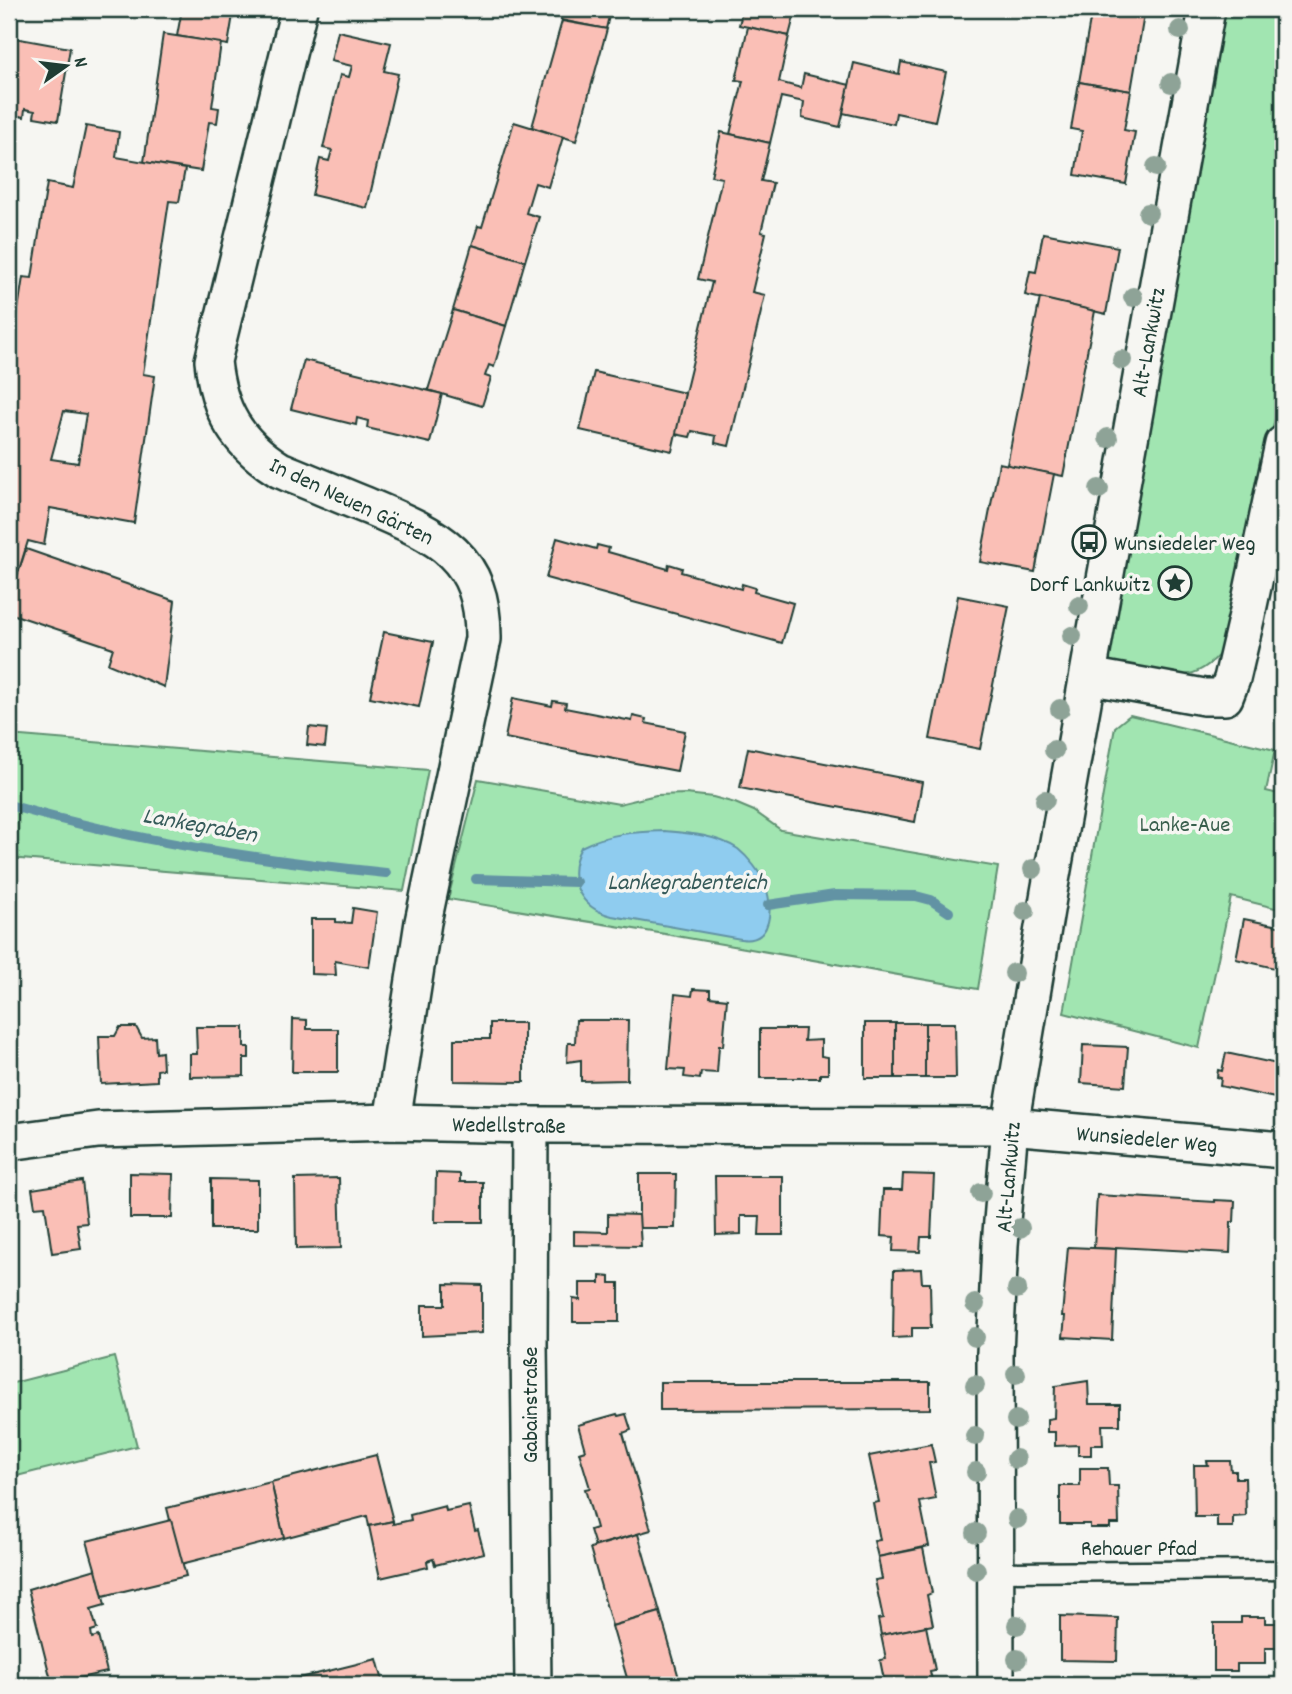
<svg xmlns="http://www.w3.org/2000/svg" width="1292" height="1694" font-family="Dekko,sans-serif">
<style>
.green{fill:#a1e5b1;stroke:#609172;stroke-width:2}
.water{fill:#8fccef;stroke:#6293a4;stroke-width:2}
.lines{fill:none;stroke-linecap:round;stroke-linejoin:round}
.stream{stroke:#6293a4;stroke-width:10}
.building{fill:#fabfb6;stroke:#1f3d34;stroke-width:2;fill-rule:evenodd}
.service-casing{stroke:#1f3d34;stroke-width:23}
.minor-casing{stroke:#1f3d34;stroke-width:40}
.service{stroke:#f6f6f2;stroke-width:18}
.minor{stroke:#f6f6f2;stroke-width:35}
.tree{fill:#8ea397}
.labels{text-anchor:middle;stroke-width:7;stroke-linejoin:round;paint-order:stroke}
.street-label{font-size:23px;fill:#1f3d34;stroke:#f6f6f2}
.poi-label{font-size:23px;fill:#1f3d34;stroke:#f6f6f2;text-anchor:start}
.park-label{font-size:23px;fill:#395f4d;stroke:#f6f6f2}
.water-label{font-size:24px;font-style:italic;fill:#355a59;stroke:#f6f6f2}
</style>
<rect width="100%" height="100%" fill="#f6f6f2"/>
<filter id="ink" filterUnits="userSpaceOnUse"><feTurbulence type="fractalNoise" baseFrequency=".0143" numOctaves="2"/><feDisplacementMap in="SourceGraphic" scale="14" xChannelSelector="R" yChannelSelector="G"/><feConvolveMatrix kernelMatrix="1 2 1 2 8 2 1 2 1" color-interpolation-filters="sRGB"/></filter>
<g filter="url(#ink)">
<!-- green -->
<g class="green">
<path d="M1223,9H1283V380L1229,641C1196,693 1163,674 1112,665L1107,657Z"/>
<path d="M1130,715L1275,750L1266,791L1283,795V910L1231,897L1199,1048L1064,1013L1115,727Z"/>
<path d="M9,735L428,770L404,891L9,858Z"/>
<path d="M478,779L619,804L656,795L686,794L713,797L735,803L754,811L781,830L998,867L978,989L665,934L448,899Z"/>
<path d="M114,1357L137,1446L9,1478V1384Z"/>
</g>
<!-- water -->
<path class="water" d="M665,831C689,833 717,835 738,849C748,857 760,872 765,884C773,907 773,944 741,939L612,916C579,908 565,878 581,847C608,833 635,832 665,831Z"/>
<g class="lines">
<!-- stream -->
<g class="stream">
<path d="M9,805C132,841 259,860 386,873"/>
<path d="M476,879L576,882"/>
<path d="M768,905L835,895L916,896L931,900L949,912"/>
</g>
</g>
<!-- building -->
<g class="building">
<path d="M182,9H234L228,45L177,36Z"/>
<path d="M563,9H616L614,16H609L606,29L561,20Z"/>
<path d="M743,9H796L789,36L739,25Z"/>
<path d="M1092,9H1145L1131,91L1079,82Z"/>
<path d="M562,21L607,29L576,141L532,127Z"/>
<path d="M748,27L789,36L779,82L801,88L804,74L850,85L840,127L802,118L804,102L781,97L770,143L730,134L743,81L736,80Z"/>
<path d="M338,31L391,43L384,71L398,74L367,208L312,195L320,159L329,161L332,150L323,148L340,75L349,77L352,66L331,61Z"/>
<path d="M163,34L221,43L212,107L219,108L217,123L209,122L201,171L144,162Z"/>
<path d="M9,37L70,48L58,121L34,117L35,111L25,109L24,117L9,114Z"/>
<path d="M901,62L946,72L935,121L896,113L894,124L843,113L854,63L899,74Z"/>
<path d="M1079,82L1131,91L1124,130L1135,132L1126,184L1075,175L1082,131L1071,129Z"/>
<path d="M514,122L563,137L548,187L535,183L526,213L539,217L525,261L472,245L478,226L482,227Z"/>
<path d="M86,126L119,132L116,157L185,169L179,202L169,201L143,374L155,376L134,523L50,508L44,545L28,541L9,602V368L23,277L32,278L47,183L73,188ZM64,411L86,414L78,463L51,459Z"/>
<path d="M721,132L770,143L761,181L773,183L761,232L766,233L752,292L765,295L729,446L715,443L716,436L692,431L690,437L675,434L712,282L698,279L722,178L711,176Z"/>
<path d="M1043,233L1118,247L1106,314L1025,295L1030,271L1036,272Z"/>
<path d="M472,245L525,261L506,326L453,310Z"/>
<path d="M1040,298L1095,311L1063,476L1007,465Z"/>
<path d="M453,310L506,326L494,367L489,365L485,376L491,378L482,406L428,390Z"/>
<path d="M304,360L442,394L430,443L367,428L368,421L357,418L356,425L291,409Z"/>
<path d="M594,372L685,393L672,451L580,430Z"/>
<path d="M999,463L1054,474L1035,572L980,562Z"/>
<path d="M557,538L596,549L597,545L609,548L608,552L668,569L669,564L682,568L681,572L741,589L742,584L755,588L754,592L793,603L782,643L546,578Z"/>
<path d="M26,549L175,601L164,687L108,664L113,648L9,613V602Z"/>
<path d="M958,596L1009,606L980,749L930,739Z"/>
<path d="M384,632L433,642L419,707L370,697Z"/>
<path d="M513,698L552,706L553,701L566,703L565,708L632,721L633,716L646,719L645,723L685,731L677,771L505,738Z"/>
<path d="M309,727L327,729L325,747L307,745Z"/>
<path d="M748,748L922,782L915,822L740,788Z"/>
<path d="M353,908L377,912L369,967L335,961L336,975L311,974V919H336V922L351,923Z"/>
<path d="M1244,919L1283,927V970L1236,959Z"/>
<path d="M693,989L710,990V997L727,999L723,1046H719L717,1073L701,1072L700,1079L684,1077L685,1070L668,1069L675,994L692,996Z"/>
<path d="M293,1019L307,1020V1029H338V1072H292Z"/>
<path d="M576,1020H628L627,1080L581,1081V1060L567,1062L568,1043H575Z"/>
<path d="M490,1023H524V1082L454,1081V1039H490Z"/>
<rect x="865" y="1023" width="30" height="55"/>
<rect x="895" y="1023" width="30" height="55"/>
<path d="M925,1023H955L956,1078H925Z"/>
<path d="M120,1027H136L142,1038L155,1037L156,1053L162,1052L163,1069L157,1070V1081L101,1084L99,1036H115Z"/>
<path d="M196,1027H244V1047H249V1058H244V1076L190,1077V1054H197Z"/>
<path d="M760,1029H805L804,1041L821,1040V1056L828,1057V1074H820V1078H760Z"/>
<path d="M1083,1045L1128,1047L1125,1086L1081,1083Z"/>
<path d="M1226,1053L1282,1065L1275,1098L1220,1086L1221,1078L1217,1077L1218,1070L1222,1071Z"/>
<path d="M1283,1059V1096L1275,1095Z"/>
<path d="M130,1173L173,1174L172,1218H130Z"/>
<path d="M436,1173L460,1174V1182H483V1222H435Z"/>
<path d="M639,1174H676L675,1228H639Z"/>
<path d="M903,1174L934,1175L931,1237H921L920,1252L893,1251L894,1237L881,1236L883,1190H902Z"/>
<path d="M715,1176H783V1235H759L760,1216H741V1234L716,1235Z"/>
<path d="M339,1178L341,1248L296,1249L295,1179Z"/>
<path d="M211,1179L258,1180V1229H211Z"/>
<path d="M82,1181L87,1223L77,1224L81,1249L52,1253L45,1206L35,1207L32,1189Z"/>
<path d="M1097,1195L1215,1202V1200L1235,1201L1234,1222H1231L1230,1253L1116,1247V1249L1094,1248Z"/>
<path d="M608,1214L639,1215L641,1246L574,1245V1231L608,1232Z"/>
<path d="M1068,1247L1116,1249L1112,1340L1063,1337L1065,1316H1062Z"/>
<path d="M921,1269L922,1283H930L931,1328H912V1337L893,1338L894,1270Z"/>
<path d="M600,1276L610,1277V1283H619V1322H573V1299L580,1300V1283H600Z"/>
<path d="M445,1284L482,1285V1333L422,1336V1305H445Z"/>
<path d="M1088,1381L1089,1404H1120V1425H1102L1103,1445H1091V1455H1078V1445L1055,1446V1432H1047V1419L1054,1418L1055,1386Z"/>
<path d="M660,1382H930V1409L660,1410Z"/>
<path d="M617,1414L618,1416L626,1414L631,1430L623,1433L651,1530L595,1546L590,1530L596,1528L585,1489L590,1488L579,1452L585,1450L578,1425Z"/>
<path d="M931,1444L935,1462L929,1463L936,1499L920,1502L929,1546L878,1557L874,1541L880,1540L873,1503L879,1502L869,1456Z"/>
<path d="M376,1455L393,1521L369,1526L367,1516L284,1538L271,1482Z"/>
<path d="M1207,1461H1230L1231,1471H1236V1478H1245L1246,1516L1233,1517V1527H1217V1517H1195L1194,1465H1208Z"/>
<path d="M1080,1468H1108L1109,1486H1118L1119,1524H1110V1528H1090V1524H1060V1486H1080Z"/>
<path d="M271,1482L284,1538L181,1564L167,1508Z"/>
<path d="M445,1506L446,1511L469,1506L475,1531L478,1530L484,1553L435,1565L433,1559L427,1561L428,1567L380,1578L369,1526L393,1521V1524L411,1520L410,1515Z"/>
<path d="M171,1520L186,1576L103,1596L87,1541Z"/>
<path d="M638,1534L660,1612L612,1626L590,1548Z"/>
<path d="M923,1548L932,1593L927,1595L933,1625L881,1635L878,1619L883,1618L875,1580L882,1579L878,1557Z"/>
<path d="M96,1569L105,1605L91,1609L97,1629L91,1631L92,1638L98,1636L107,1672L52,1684L28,1589Z"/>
<path d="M660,1612L681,1685H629L612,1626Z"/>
<path d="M1060,1616L1118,1618L1117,1661L1060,1660Z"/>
<path d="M1241,1617H1265V1623H1278L1277,1648H1265V1664H1237V1671H1214V1623H1241Z"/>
<path d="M926,1626L935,1670L930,1671L933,1685H885L880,1660L886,1659L881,1635Z"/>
<path d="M377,1659L384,1685H297L296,1679Z"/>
<path d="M296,1679L297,1685H271Z"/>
</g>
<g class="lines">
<defs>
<path id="service" d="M995,1572L1283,1570"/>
<g id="minor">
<path d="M299,9L213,361C218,411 237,443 280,470C310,482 340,495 370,507C438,536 484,555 483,639L423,922L392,1122"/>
<path d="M1088,676L1204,697H1225L1232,679L1247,615L1283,444"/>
<path d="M530,1125L529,1344L533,1685"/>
<path d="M9,1142L98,1130L392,1122L530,1125L1010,1126L1283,1150"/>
<path d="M996,1685L995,1353L1000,1245L1010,1126L1049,892L1207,9"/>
</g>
</defs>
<!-- service casing -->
<use href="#service" class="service-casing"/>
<!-- minor casing -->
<use href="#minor" class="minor-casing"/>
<!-- service -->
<use href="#service" class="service"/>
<!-- minor -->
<use href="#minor" class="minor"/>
</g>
<!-- trees -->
<g class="tree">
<circle cx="1180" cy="30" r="10"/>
<circle cx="1171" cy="83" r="10"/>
<circle cx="1156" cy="167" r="10"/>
<circle cx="1148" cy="213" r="10"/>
<circle cx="1133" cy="297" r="10"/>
<circle cx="1122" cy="360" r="10"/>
<circle cx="1108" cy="438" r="10"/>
<circle cx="1099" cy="489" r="10"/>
<circle cx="1079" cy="606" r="10"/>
<circle cx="1072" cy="636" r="10"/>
<circle cx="1060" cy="709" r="10"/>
<circle cx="1054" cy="750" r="10"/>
<circle cx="1045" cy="800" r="10"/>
<circle cx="1033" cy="869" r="10"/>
<circle cx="1025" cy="911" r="10"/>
<circle cx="1014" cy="973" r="10"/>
<circle cx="981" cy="1193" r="10"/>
<circle cx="1020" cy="1228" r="10"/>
<circle cx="1017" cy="1289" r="10"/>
<circle cx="975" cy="1304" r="10"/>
<circle cx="975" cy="1337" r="10"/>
<circle cx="1016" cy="1374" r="10"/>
<circle cx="975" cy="1385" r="10"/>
<circle cx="1016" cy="1420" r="10"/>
<circle cx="975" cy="1436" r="10"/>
<circle cx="1016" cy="1459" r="10"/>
<circle cx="976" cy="1472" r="10"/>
<circle cx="1017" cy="1519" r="10"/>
<circle cx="976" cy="1533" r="10"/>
<circle cx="976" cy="1570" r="10"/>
<circle cx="1017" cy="1625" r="10"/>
<circle cx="1017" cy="1659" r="10"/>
</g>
</g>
<!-- icons -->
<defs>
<symbol id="bus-ring" viewBox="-11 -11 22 22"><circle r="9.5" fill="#f6f6f2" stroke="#1f3d34" stroke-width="1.5"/><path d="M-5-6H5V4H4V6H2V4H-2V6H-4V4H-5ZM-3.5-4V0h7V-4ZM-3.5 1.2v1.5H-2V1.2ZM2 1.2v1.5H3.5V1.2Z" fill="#1f3d34"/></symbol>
<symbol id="sight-ring" viewBox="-11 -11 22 22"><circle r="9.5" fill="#f6f6f2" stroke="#1f3d34" stroke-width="1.5"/><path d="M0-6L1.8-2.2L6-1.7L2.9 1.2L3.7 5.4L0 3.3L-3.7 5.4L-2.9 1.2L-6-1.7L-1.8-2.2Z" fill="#1f3d34"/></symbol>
</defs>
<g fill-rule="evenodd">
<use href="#bus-ring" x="1070" y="523" width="38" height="38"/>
<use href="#sight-ring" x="1156" y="564" width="38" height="38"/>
</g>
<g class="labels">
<!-- street labels -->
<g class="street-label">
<text transform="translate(1147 342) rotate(-80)" y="8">Alt-Lankwitz</text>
<text transform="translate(352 500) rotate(25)" y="8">In den Neuen Gärten</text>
<text transform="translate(509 1124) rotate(1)" y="8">Wedellstraße</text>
<text transform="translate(1147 1138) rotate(5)" y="8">Wunsiedeler Weg</text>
<text transform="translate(1007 1177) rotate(-85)" y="8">Alt-Lankwitz</text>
<text transform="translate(529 1405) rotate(-90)" y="8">Gabainstraße</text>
<text x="1139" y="1555">Rehauer Pfad</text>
</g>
<!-- poi labels -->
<g class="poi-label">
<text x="1114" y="550">Wunsiedeler Weg</text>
<text x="1150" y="591" text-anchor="end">Dorf Lankwitz</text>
</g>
<!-- park labels -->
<g class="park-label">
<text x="1185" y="831">Lanke-Aue</text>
</g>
<!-- water labels -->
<g class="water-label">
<text transform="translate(200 824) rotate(10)" y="8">Lankegraben</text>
<text x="687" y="889">Lankegrabenteich</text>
</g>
</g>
<!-- margin -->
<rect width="1292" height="1694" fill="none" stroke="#f6f6f2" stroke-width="35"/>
<rect x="18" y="18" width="1257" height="1659" fill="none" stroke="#1f3d34" stroke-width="2.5" filter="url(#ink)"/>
<!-- north arrow -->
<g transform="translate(66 66) rotate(76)" stroke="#f6f6f2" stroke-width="5" paint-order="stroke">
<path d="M0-5L12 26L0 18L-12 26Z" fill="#1f3d34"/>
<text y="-10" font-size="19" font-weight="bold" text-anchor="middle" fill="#1f3d34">N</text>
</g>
</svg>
